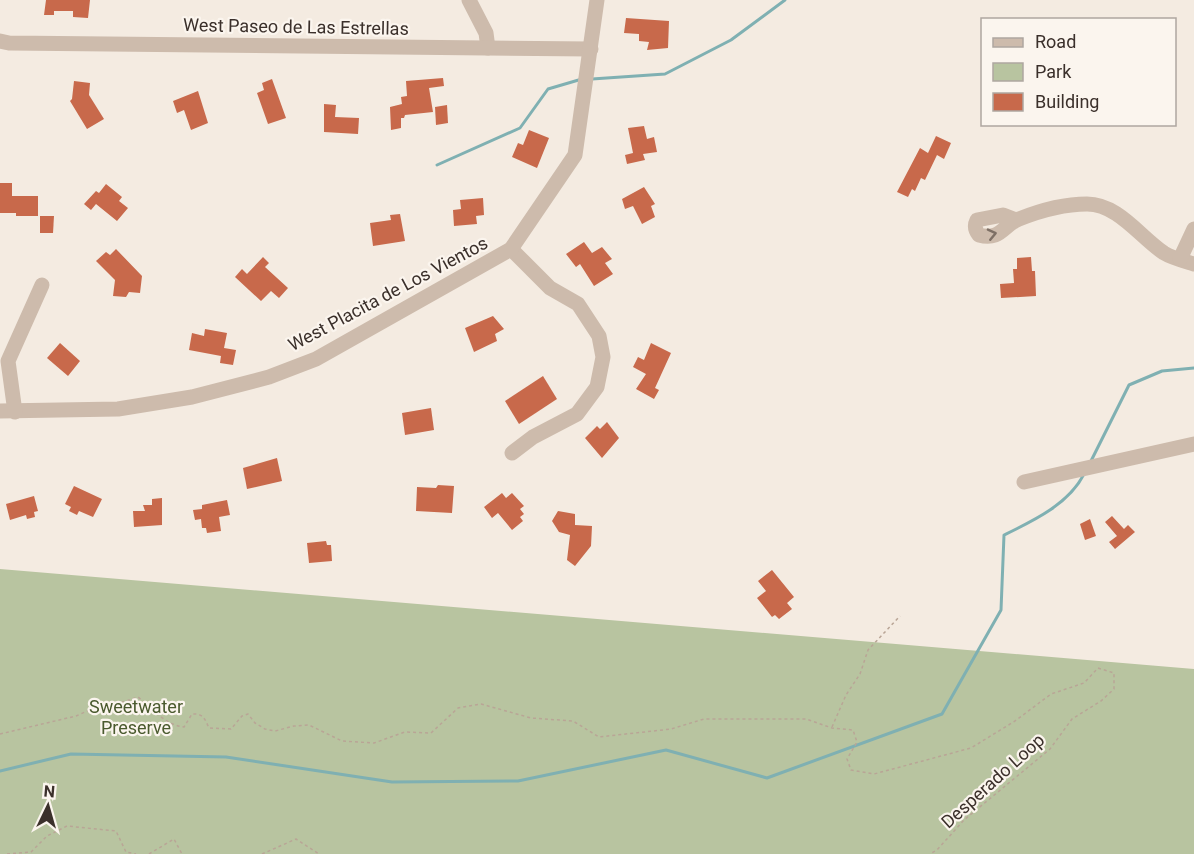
<svg xmlns="http://www.w3.org/2000/svg" width="1194" height="854" font-family="Roboto,sans-serif">
<style>
.green{fill:#b8c4a0}
.lines{fill:none;stroke-linecap:round;stroke-linejoin:round}
.stream{stroke:#7fb0b2;stroke-width:3}
.building{fill:#c8694b}
.path{stroke:#b9a596;stroke-width:1.5;stroke-dasharray:3 3;stroke-linecap:butt}
.minor{stroke:#cdbbac;stroke-width:15}
.oneway{stroke:#7d6f65}
.labels{text-anchor:middle;stroke-width:4.5;stroke-linejoin:round;paint-order:stroke}
.street-label{font-size:18px;fill:#3b302b;stroke:#fbf5ee}
.park-label{font-size:18px;fill:#4a5a2e;stroke:#fbf5ee}
</style>
<rect width="100%" height="100%" fill="#f4ebe1"/>
<!-- green -->
<path class="green" d="M0,569L1194,669V854H0Z"/>
<g class="lines">
<!-- stream -->
<g class="stream">
<path d="M592,79L665,74L731,40L785,0"/>
<path d="M437,165L520,128L548,89L582,79"/>
<path d="M1090,463L1129,385L1162,371L1194,368"/>
<path d="M0,771L71,754L226,757L392,782L518,781L666,750L767,778L942,714L1001,610L1004,535C1033,521 1069,504 1084,474"/>
</g>
</g>
<!-- building -->
<g class="building">
<path d="M46,0H90L88,18L73,17V11H54V15H44Z"/>
<path d="M626,18L669,21L668,48L647,50L649,42L639,41V34L624,33Z"/>
<path d="M443,78L444,86L429,88L433,112L405,115L404,118H401V128L391,130L390,107L402,104L401,97L407,96L406,81Z"/>
<path d="M272,79L286,118L268,124L257,93L264,90L262,83Z"/>
<path d="M74,81L90,83L89,95L104,119L87,129L70,101L72,99Z"/>
<path d="M198,91L208,123L191,130L184,110L177,113L173,101Z"/>
<path d="M324,104L336,105L335,117L359,118L358,134L324,132Z"/>
<path d="M447,105L448,123L436,125L435,107Z"/>
<path d="M644,126L647,139L654,137L657,152L643,154L645,160L627,164L625,155L633,153L628,128Z"/>
<path d="M529,130L549,138L537,168L512,157L518,143L523,145Z"/>
<path d="M936,136L951,143L944,159L937,155L925,180L921,178L915,191L912,189L908,197L897,192L920,148L928,153Z"/>
<path d="M0,183H12V196H38V216H16V213H0Z"/>
<path d="M106,184L122,197L119,201L128,208L117,221L96,204L91,210L84,204L96,191L99,193Z"/>
<path d="M644,187L655,204L651,206L655,217L642,224L633,206L625,209L622,199Z"/>
<path d="M483,198L484,215L476,216L477,224L454,226L453,210L461,209L460,200Z"/>
<path d="M400,214L405,241L373,246L370,223L391,220L390,215Z"/>
<path d="M40,216H54L53,233H40Z"/>
<path d="M584,242L592,253L602,247L612,259L605,263L613,274L594,286L580,264L576,267L566,254Z"/>
<path d="M116,249L142,276L140,293L129,292L126,297L113,296L115,280L96,261L106,252L110,255Z"/>
<path d="M263,257L269,263L265,267L288,288L279,298L271,291L261,301L235,277L242,269L247,274Z"/>
<path d="M1031,257L1032,271H1035L1036,296L1001,298L1000,284L1014,283L1013,269H1017V258Z"/>
<path d="M493,316L504,329L495,334L497,341L474,352L465,328Z"/>
<path d="M205,329L227,333L224,348L236,350L233,365L220,363L221,356L189,350L192,333L204,336Z"/>
<path d="M60,343L80,361L68,376L47,358Z"/>
<path d="M651,343L671,353L655,388L659,390L654,399L636,389L646,374L633,367L638,357L644,360Z"/>
<path d="M543,376L557,399L519,424L505,401Z"/>
<path d="M431,408L434,430L405,435L402,413Z"/>
<path d="M607,422L619,438L602,458L585,438L597,426L600,429Z"/>
<path d="M277,458L282,481L247,489L243,468Z"/>
<path d="M438,485L454,486L452,513L416,511L417,487L436,488Z"/>
<path d="M74,486L102,499L93,517L79,511L77,515L69,511L71,507L65,504Z"/>
<path d="M502,493L506,498L512,493L524,506L520,509L524,514L520,517L523,521L512,530L498,513L492,518L484,507Z"/>
<path d="M34,496L38,511L34,512L35,517L27,519L26,515L10,520L6,504Z"/>
<path d="M162,498V525L134,527L133,511H145L143,505H152V499Z"/>
<path d="M227,500L230,515L219,517L221,531L207,533L206,528H202L201,519L195,520L193,510L202,509V505Z"/>
<path d="M558,511L575,514V525L592,526L591,546L575,566L567,560L570,535L559,532L552,521Z"/>
<path d="M1112,516L1124,529L1128,525L1135,532L1115,549L1109,542L1117,536L1105,522Z"/>
<path d="M1090,519L1096,536L1085,540L1080,524Z"/>
<path d="M326,541L327,545H331L332,561L309,563L307,543Z"/>
<path d="M772,570L794,597L787,603L792,609L779,619L775,615L772,617L757,598L766,591L758,581Z"/>
</g>
<g class="lines">
<!-- path -->
<g class="path">
<path d="M832,727L846,695L860,674L868,650L900,616"/>
<path d="M0,734L76,716L103,704L120,703L138,697C152,708 165,725 184,727L192,714C203,713 205,719 209,728L231,729L242,716L248,714L255,723L265,729L275,731L294,726L309,725L342,741L374,743L405,732L431,733L458,708L481,704L531,718L573,721L599,737L671,729L704,719H806L832,728L853,730L857,742L847,759L851,770L874,774L971,748L1015,721L1051,694L1084,683L1098,668L1114,673V689L1101,701L1072,719L1050,749L964,820L937,850L930,854"/>
<path d="M7,854L31,852L47,836L67,826L116,831L126,852L136,854"/>
<path d="M149,854L174,839L182,854"/>
<path d="M262,854L296,839L319,854"/>
</g>
<!-- minor -->
<g class="minor">
<path d="M469,0L486,33L488,48"/>
<path d="M0,41L9,43L591,49"/>
<path d="M1016,220L1003,215L977,220C974,226 975,230 979,235C1001,241 1003,225 1019,219C1039,211 1065,204 1087,204C1118,204 1140,237 1164,253C1172,258 1184,261 1194,264"/>
<path d="M511,249L550,288L578,304L599,336L603,357L597,387L577,414L533,437L512,453"/>
<path d="M1180,259L1194,229"/>
<path d="M0,411L118,409L192,397L269,377L316,359L511,249L575,155L597,0"/>
<path d="M15,412L8,361L42,285"/>
<path d="M1024,482L1194,444"/>
</g>
</g>
<!-- one-way arrows -->
<defs><path id="oneway-chevron" d="M-2-3.5L2.5 0L-2 3.5" fill="none" stroke-width="1.6" stroke-linecap="round" stroke-linejoin="round" transform="scale(1.5)"/></defs>
<use class="oneway" href="#oneway-chevron" transform="translate(992 234) rotate(-13)"/>
<g class="labels">
<!-- street labels -->
<g class="street-label">
<text transform="translate(296 27) rotate(1)" y="6">West Paseo de Las Estrellas</text>
<text transform="translate(388 294) rotate(-28)" y="6">West Placita de Los Vientos</text>
<text transform="translate(993 781) rotate(-42)" y="6">Desperado Loop</text>
</g>
<!-- park labels -->
<g class="park-label">
<text x="136" y="713">Sweetwater<tspan x="136" dy="21">Preserve</tspan></text>
</g>
</g>
<!-- legend -->
<rect x="981" y="18" width="195" height="108" fill="#fbf5ee" stroke="#aea6a0" stroke-width="1.5"/>
<rect x="993" y="38" width="30" height="9" fill="#cdbbac" stroke="#aea6a0" stroke-width="1.5"/>
<text x="1035" y="48" font-size="18" fill="#3b302b">Road</text>
<rect x="993" y="63" width="30" height="18" fill="#b8c4a0" stroke="#aea6a0" stroke-width="1.5"/>
<text x="1035" y="78" font-size="18" fill="#3b302b">Park</text>
<rect x="993" y="93" width="30" height="18" fill="#c8694b" stroke="#aea6a0" stroke-width="1.5"/>
<text x="1035" y="108" font-size="18" fill="#3b302b">Building</text>
<!-- north arrow -->
<g transform="translate(48 806) rotate(5)" stroke="#fbf5ee" stroke-width="4.5" paint-order="stroke">
<path d="M0-4.5L10 22L0 15L-10 22Z" fill="#3b302b"/>
<text y="-9" font-size="16" font-weight="bold" text-anchor="middle" fill="#3b302b">N</text>
</g>
</svg>
